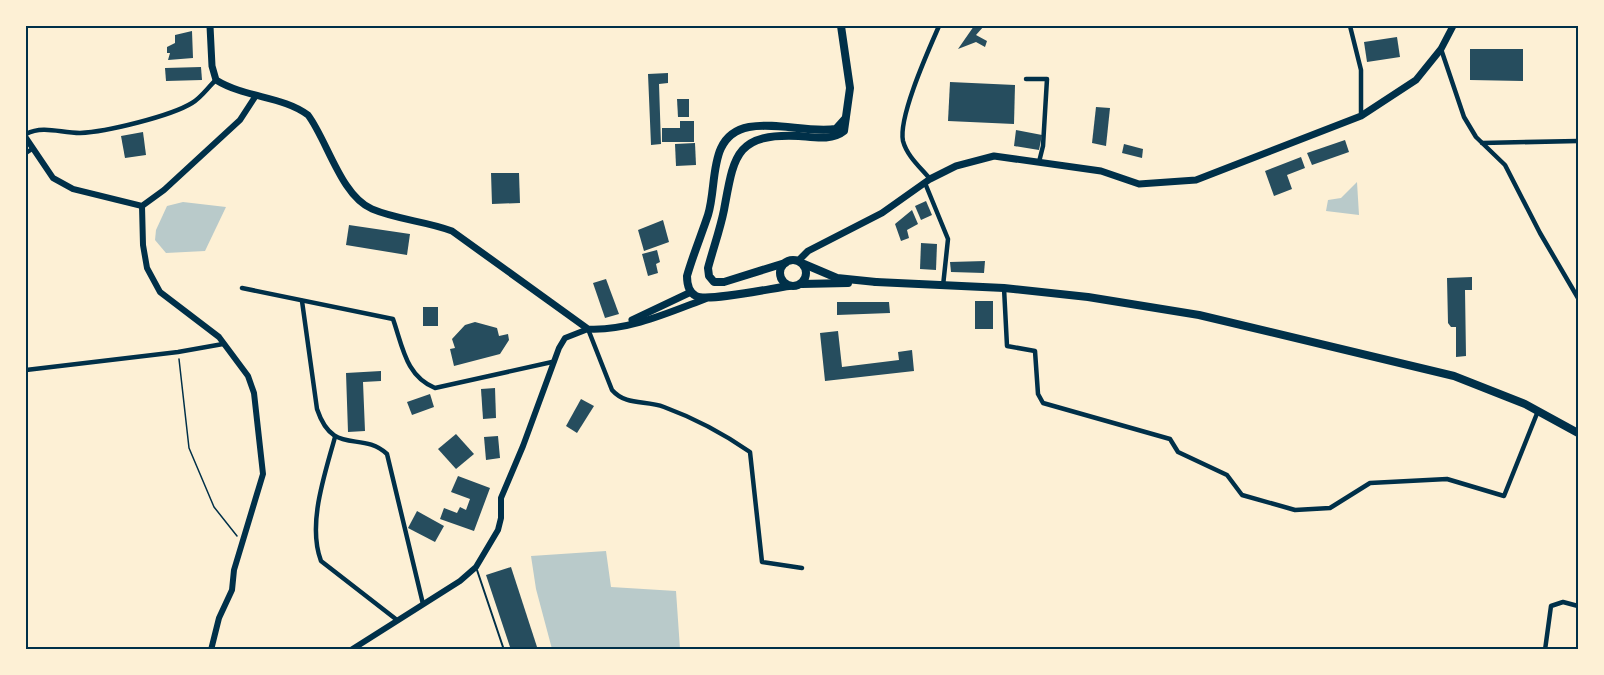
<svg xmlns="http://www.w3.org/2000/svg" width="1604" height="675" font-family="Jost,sans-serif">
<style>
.green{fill:#b9caca}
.building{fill:#264d5e}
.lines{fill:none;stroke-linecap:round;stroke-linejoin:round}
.path{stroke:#003049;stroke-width:1.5}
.service{stroke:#003049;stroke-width:2}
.minor{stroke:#003049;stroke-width:4.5}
.tertiary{stroke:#003049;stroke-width:6}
.secondary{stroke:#003049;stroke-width:7}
.primary{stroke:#003049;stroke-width:8}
.trunk{stroke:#003049;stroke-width:8}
.neatline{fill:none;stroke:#003049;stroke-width:2}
</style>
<rect width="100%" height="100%" fill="#fdf0d5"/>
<!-- green -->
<g class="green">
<path d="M1357,182L1359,215L1326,211L1328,200L1341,198Z"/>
<path d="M183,202L226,207L205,251L166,253L155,240L156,230L167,206Z"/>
<path d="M606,551L611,587L676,591L680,649H552L536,589L531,556Z"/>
</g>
<!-- building -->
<g class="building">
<path d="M974,26H984L976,35L987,41L985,47L976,42L958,49Z"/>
<path d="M192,31L193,58L168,60L170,53H167V47L175,43V35Z"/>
<path d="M1397,37L1400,57L1367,62L1364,42Z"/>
<path d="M1470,49H1523V81L1470,80Z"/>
<path d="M201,67L202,80L166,81L165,68Z"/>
<path d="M668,73V83L659,84L661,144L651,145L648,74Z"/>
<path d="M950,82L1015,85L1014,124L948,121Z"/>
<path d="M677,99H689V117H678Z"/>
<path d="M1096,107L1110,108L1106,146L1092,143Z"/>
<path d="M680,121H694V142H662V128H680Z"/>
<path d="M1016,130L1042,135L1039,150L1014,146Z"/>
<path d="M143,132L146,155L125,158L121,136Z"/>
<path d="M1345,140L1349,152L1312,165L1307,153Z"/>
<path d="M695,143L696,165L676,166L675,144Z"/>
<path d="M1124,144L1143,149L1142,158L1122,153Z"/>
<path d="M1301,157L1305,168L1287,175L1292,189L1274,196L1265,171Z"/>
<path d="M491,173H519L520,203L492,204Z"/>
<path d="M926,201L932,215L921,220L915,206Z"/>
<path d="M912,210L918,224L907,230L909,238L901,241L895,224Z"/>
<path d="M663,220L669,242L644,251L638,230Z"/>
<path d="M349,225L410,234L407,255L346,245Z"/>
<path d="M921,243L937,244L936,270L920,269Z"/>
<path d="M657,250L660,262L656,264L658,273L648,276L642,254Z"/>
<path d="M985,261L984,273L951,272L950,262Z"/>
<path d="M1472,277V290H1465L1466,356L1456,357V327H1451L1448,323L1447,278Z"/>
<path d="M606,279L619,314L605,318L593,283Z"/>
<rect x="975" y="301" width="18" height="28"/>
<path d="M837,302H889L890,313L837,315Z"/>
<rect x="423" y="307" width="15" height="19"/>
<path d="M475,322L497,328L499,336L508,334L509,340L500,354L454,366L450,349L455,348L452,339L465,325Z"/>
<path d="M838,331L842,367L899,360L898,352L912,350L914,371L825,381L820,333Z"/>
<path d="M381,371V381L363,382L365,431L348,432L346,373Z"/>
<path d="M495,388L496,418L483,419L481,389Z"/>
<path d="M430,394L434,407L412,415L407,402Z"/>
<path d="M581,399L594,406L577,433L566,426Z"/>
<path d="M456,434L474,454L456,469L438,449Z"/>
<path d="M498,436L500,458L486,460L484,437Z"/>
<path d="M458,476L490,488L474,531L440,519L444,508L457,513L460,507L466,510L470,499L451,492Z"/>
<path d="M417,511L444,526L435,542L408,528Z"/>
<path d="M511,567L538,650H511L486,575Z"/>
</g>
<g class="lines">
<!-- path -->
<path class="path" d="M179,359L189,448L214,507L237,536"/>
<!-- service -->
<path class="service" d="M477,570L504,650"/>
<!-- minor -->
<g class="minor">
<path d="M1350,26L1361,70V116"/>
<path d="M1441,49L1464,117L1476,137L1505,165L1540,233L1578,298"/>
<path d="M1026,79H1047L1043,146L1039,162"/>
<path d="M26,134C44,125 60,133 80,133C106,132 171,116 192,103C202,97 208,87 216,80"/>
<path d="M1482,143L1578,141"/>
<path d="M26,153L32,149"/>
<path d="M930,179C920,167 907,156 903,141C898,117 929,49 939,26"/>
<path d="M925,183L948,239L943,286"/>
<path d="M242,288L393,319C403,348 406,376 435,388L552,362"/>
<path d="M1004,288L1007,346L1035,351L1038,394L1043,403L1170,439L1178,452L1227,475L1242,495L1295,510L1330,508L1370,483L1447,479L1504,496L1538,411"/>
<path d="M302,301L317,409C333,457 361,430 387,454L423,604"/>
<path d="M588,329L612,390C626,406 645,400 664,407C694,418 724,434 750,452L762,562L802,568"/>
<path d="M26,370L178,352L223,344"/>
<path d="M335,437C325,474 307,524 321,561L397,620"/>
<path d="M1545,650L1551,606L1563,602L1578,606"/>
</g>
<!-- tertiary -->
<g class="tertiary">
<path d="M26,138L53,178L73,189L142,206L164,190L240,120L255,97"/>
<path d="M142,206L143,245L147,268L160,292L219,337L248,376L254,393L263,474L234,570L232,590L219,618L211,650"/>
<path d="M351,650L460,581L476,567L498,530L501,518V498L523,446L559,348L565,338L588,329"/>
</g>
<!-- secondary -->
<g class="secondary">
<path d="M210,26L212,66L216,80C245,98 283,96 308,115C327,140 341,196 372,209C398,220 426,221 452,231L588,329C628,331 668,313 705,299"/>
<path d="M798,261L808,251L882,213L930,179L956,166L994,156L1101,171L1139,184L1196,180L1361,116L1416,80L1441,49L1453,26"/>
<path d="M632,320L691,292"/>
</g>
<!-- primary -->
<g class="primary">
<circle cx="793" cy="273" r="13"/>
<path d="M804,264L837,278L876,282"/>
<path d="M802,284L848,283"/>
</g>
<!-- trunk -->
<g class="trunk">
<path d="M785,263L724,282H714L709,276L708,268C713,249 720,230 724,210C734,156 735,133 799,136C813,137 832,141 844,131L850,88L841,26"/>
<path d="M876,282L1004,288L1088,297L1199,315L1454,376L1525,404L1578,433"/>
<path d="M789,286C773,288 707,302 696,296C688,292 687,284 687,276C693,255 701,236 708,215C718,183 707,135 749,127C778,122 808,133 836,129L845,119"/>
</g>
</g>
<!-- border -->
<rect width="1604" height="675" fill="none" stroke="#fdf0d5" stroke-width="54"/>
<rect x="27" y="27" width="1550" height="621" class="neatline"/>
</svg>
